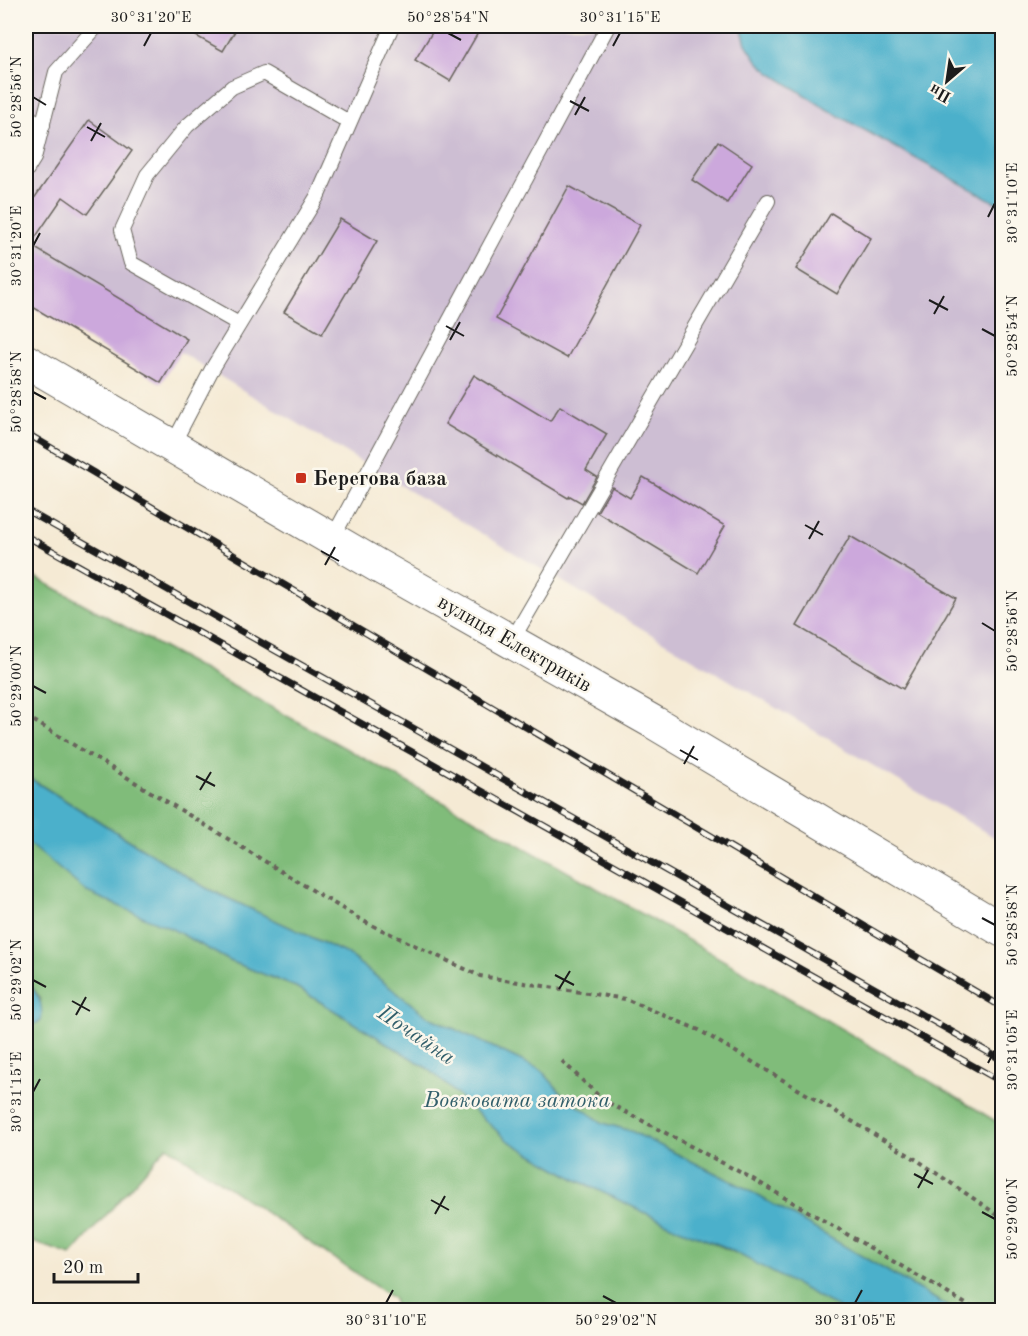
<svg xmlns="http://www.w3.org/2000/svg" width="1028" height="1336" font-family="'Old Standard TT',serif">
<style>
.industrial{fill:#cdbed3}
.forest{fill:#80bc7a;stroke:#4e6c4b;stroke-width:1.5}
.water{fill:#4cb0cb;stroke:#346674;stroke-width:1.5}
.building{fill:#cca8dc}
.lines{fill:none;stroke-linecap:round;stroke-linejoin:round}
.service-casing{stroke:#68645c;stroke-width:16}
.tertiary-casing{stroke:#68645c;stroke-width:35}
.path{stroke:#68645c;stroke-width:4;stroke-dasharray:4.5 4.5;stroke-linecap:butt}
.service{stroke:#fff;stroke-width:14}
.tertiary{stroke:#fff;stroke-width:33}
.rail-casing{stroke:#1c1c1c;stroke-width:7}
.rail{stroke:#fbf7ec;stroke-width:4.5;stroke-dasharray:14;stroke-linecap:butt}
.ticks{fill:none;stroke:#1c1c1c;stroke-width:2}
.poi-dot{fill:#c8321e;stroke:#fbf7ec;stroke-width:2}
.labels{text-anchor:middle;stroke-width:5;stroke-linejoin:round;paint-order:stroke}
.poi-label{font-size:21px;font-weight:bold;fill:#1c1c1c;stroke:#fbf7ec;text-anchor:start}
.street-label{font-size:21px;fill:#1c1c1c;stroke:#fbf7ec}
.water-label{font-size:22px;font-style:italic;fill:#325f6b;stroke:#fbf7ec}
.neatline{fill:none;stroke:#1c1c1c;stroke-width:2}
.ticks-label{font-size:15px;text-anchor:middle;fill:#1c1c1c}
</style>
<rect width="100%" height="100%" fill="#fbf7ec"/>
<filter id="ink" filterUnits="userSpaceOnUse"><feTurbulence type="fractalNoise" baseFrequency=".0167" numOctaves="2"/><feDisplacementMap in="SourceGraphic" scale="12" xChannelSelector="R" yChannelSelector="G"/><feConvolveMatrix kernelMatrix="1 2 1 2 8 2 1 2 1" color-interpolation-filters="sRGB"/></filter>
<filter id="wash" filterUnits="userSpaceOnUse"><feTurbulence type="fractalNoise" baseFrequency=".008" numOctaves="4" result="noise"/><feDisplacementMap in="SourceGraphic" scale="24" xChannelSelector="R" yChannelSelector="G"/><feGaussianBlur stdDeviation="1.35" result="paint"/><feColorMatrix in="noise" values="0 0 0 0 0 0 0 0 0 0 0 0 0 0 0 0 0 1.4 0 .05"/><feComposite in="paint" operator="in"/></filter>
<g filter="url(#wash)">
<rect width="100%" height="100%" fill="#f5ead4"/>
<!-- industrial -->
<path class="industrial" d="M26,26H741L746,44L769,72L828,110L1002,206V842L386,477L180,352L161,383L30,305L43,283L26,272Z"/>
<!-- forest -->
<g class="forest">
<path d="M26,572C353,753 683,930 1002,1125V1310H954L743,1187L631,1131L603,1123L564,1096L541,1070L427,1016L347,954L206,888L26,776Z"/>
<path d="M26,841L230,961L296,987L429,1069L507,1140L577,1180L775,1271L843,1310H395L394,1299L167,1146L71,1255L26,1240V1028H30L41,999L26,979Z"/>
</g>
<!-- water -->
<g class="water">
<path d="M741,26H1002V206L828,110L769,72L758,62L746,44Z"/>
<path d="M26,776L206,888L347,954L427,1016L541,1070L564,1096L603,1123L631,1131L743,1187L954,1310H843L725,1247L679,1229L577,1180L507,1140L429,1069L296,987L230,961L174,930L87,892L26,841Z"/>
<path d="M26,979C37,994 44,1002 41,1021L26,1028Z"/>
</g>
<g id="blocks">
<!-- building -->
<g class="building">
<path d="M178,26H238L223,51Z"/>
<path d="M436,26H482L450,81L415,60Z"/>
<path d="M89,120L132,151L87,214L63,197L30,245L187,339L161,383L26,303V210Z"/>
<path d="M718,141L752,164L727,203L692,180Z"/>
<path d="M569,186L640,225L567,358L496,319Z"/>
<path d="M831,213L871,238L837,294L796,269Z"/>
<path d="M340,219L377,241L322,334L284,312Z"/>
<path d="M474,375L550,421L560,406L607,434L586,470L597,477L582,503L570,496L568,498L445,424Z"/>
<path d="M643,477L725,526L698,573L597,512L612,487L630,498Z"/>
<path d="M850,536L956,598L903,689L797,626Z"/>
</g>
</g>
</g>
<g filter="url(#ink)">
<use href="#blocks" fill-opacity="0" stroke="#68645c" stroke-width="1.5"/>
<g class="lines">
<defs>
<g id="service">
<path d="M26,116L43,125"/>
<path d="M26,171L34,158L56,72L97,26"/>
<path d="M239,324L131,263L122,230L147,175L187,126L232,87L264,73L349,122"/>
<path d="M172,446L211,371L318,195L392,26"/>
<path d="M332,539L608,26"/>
<path d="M511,642L768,201"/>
</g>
<path id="tertiary" d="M26,361L378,566L655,723L1002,930"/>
</defs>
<!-- service casing -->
<use href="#service" class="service-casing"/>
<!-- tertiary casing -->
<use href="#tertiary" class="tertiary-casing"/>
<!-- path -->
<g class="path">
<path d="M26,716L363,921L480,976L625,999L699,1030L917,1160L1002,1218"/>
<path d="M562,1061L603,1100L753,1179L976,1310"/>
</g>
<!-- service -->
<use href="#service" class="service"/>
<!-- tertiary -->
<use href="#tertiary" class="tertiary"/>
<defs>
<g id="rail">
<path d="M26,433L1002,1007"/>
<path d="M26,510L1002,1060"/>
<path d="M26,536L1002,1082"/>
</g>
</defs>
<!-- rail casing -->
<use href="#rail" class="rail-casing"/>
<!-- rail -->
<use href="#rail" class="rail"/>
</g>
</g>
<!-- ticks -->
<path class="ticks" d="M448,33L461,40M144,46L151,33M613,46L620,33M33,97L46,105M570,101L589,111M575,115L585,97M87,127L105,137M91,141L101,123M988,217L995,203M33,246L40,233M929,300L948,310M934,314L944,296M446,326L464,336M982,329L995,336M450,340L460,322M33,392L46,399M805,525L823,535M809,539L819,521M321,551L339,561M325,565L335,547M982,623L995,631M33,686L46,693M680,750L698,760M684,764L694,746M196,776L215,786M200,790L211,772M982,918L995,925M555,975L574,985M33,980L46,987M559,989L570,971M72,1001L90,1011M76,1015L86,997M988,1063L995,1050M33,1092L40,1079M914,1174L933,1184M918,1188L928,1170M431,1200L449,1210M982,1212L995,1219M435,1214L445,1196M603,1296L616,1303M386,1303L393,1290M855,1303L862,1290"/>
<!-- markers -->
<rect class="poi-dot" x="295" y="472" width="12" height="12" rx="3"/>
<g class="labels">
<!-- poi labels -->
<g class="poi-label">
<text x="313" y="485">Берегова база</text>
</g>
<!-- street labels -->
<g class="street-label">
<text transform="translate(515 643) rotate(30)" y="7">вулиця Електриків</text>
</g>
<!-- water labels -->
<g class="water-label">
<text transform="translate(417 1034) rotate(34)" y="8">Почайна</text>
<text x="517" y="1107">Вовковата затока</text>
</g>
</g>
<!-- margin -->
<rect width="1028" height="1336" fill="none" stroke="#fbf7ec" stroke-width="66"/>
<!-- north arrow -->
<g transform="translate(947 81) rotate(209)" stroke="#fbf7ec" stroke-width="4.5" paint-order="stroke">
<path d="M0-4.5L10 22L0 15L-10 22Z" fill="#1c1c1c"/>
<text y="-9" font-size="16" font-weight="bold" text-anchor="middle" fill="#1c1c1c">Пн</text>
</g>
<!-- scale -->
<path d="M54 1273v9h84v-9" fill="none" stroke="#1c1c1c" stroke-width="3"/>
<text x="63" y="1273" font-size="18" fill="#1c1c1c" stroke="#fbf7ec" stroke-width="4.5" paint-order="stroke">20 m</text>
<rect x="33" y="33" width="962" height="1270" class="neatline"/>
<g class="ticks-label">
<text x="151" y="22">30°31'20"E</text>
<text x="448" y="22">50°28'54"N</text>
<text x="620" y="22">30°31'15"E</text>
<text transform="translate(16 97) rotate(-90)" y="5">50°28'56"N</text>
<text transform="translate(1012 203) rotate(-90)" y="5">30°31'10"E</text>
<text transform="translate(16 246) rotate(-90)" y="5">30°31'20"E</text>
<text transform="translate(1012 336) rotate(-90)" y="5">50°28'54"N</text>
<text transform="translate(16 392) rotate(-90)" y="5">50°28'58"N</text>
<text transform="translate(1012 631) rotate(-90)" y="5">50°28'56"N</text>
<text transform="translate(16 686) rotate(-90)" y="5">50°29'00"N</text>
<text transform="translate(1012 925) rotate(-90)" y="5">50°28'58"N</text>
<text transform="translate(16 980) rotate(-90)" y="5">50°29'02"N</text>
<text transform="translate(1012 1050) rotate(-90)" y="5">30°31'05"E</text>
<text transform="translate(16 1092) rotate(-90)" y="5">30°31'15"E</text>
<text transform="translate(1012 1219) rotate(-90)" y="5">50°29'00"N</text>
<text x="386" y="1325">30°31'10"E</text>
<text x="616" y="1325">50°29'02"N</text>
<text x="855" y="1325">30°31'05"E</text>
</g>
</svg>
